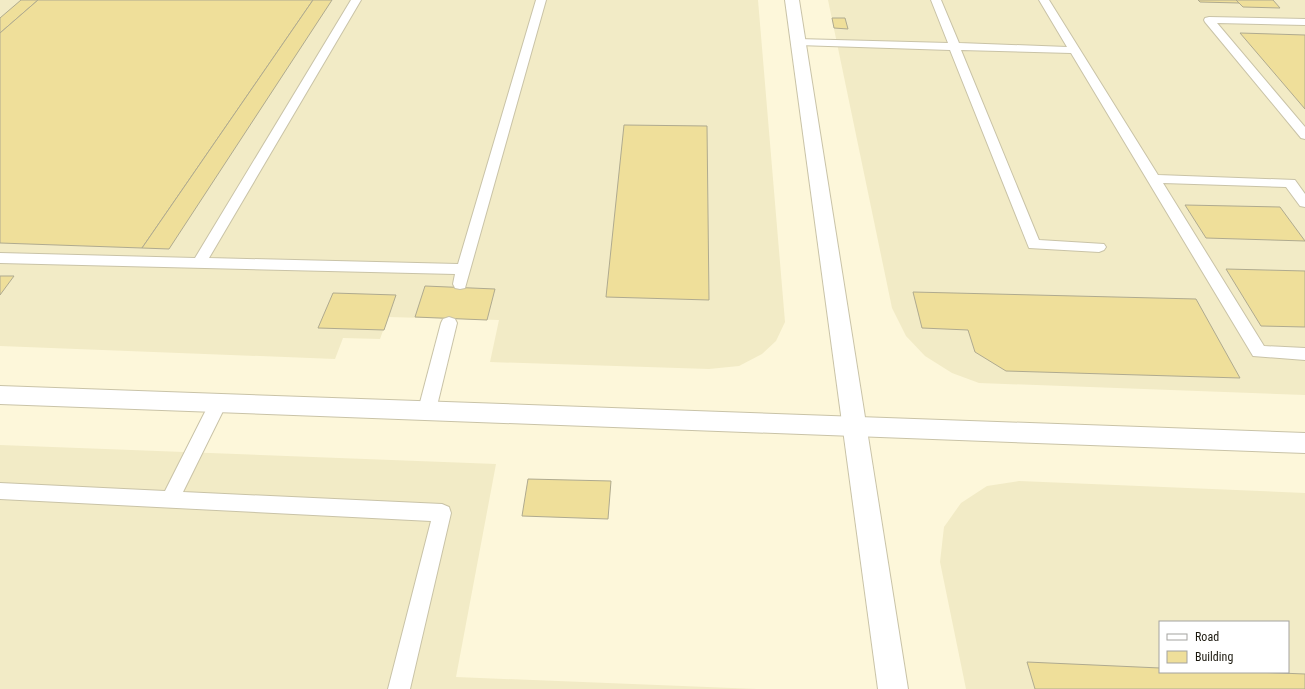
<svg xmlns="http://www.w3.org/2000/svg" width="1305" height="689" font-family="'Roboto Condensed',sans-serif">
<style>
.built{fill:#f2ebc6;fill-rule:evenodd}
.building{fill:#efdf9a;stroke:#afaa8f}
.lines{fill:none;stroke-linecap:round;stroke-linejoin:round}
.service-casing{stroke:#c9c3a7;stroke-width:2}
.minor-casing{stroke:#c9c3a7;stroke-width:2}
.tertiary-casing{stroke:#c9c3a7;stroke-width:2}
.service{fill:#fff;fill-rule:evenodd}
.minor{fill:#fff;fill-rule:evenodd}
.tertiary{fill:#fff;fill-rule:evenodd}
</style>
<rect width="100%" height="100%" fill="#fdf7da"/>
<!-- built -->
<g class="built">
<path d="M0,0H758L785,322L776,341L762,354L739,366L709,369L490,362L499,320L388,317L380,339L343,338L335,359L0,346Z"/>
<path d="M828,0H1305V395L979,383L952,373L925,356L906,336L892,308Z"/>
<path d="M0,445L496,464L456,677L757,689H0Z"/>
<path d="M1019,481L1305,493V689H966L940,562L944,527L961,503L987,486ZM1160,622H1288V672H1160Z"/>
</g>
<!-- building -->
<g class="building">
<path d="M21,0H38L0,33V18Z"/>
<path d="M38,0H313L142,248L0,243V33Z"/>
<path d="M313,0H332L169,249L142,248Z"/>
<path d="M1198,0H1236L1239,3L1200,2Z"/>
<path d="M1236,0H1273L1280,8L1243,7Z"/>
<path d="M832,18H845L848,29L834,28Z"/>
<path d="M1240,33L1305,35V109Z"/>
<path d="M624,125L707,126L709,300L606,297Z"/>
<path d="M1185,205L1280,207L1305,241L1206,238Z"/>
<path d="M1226,269L1305,271V327L1261,326Z"/>
<path d="M0,276H14L0,295Z"/>
<path d="M425,286L495,289L487,320L415,317Z"/>
<path d="M913,292L1196,299L1240,378L1006,371L975,352L968,330L922,328Z"/>
<path d="M333,293L396,295L384,330L318,328Z"/>
<path d="M528,479L611,481L608,519L522,516Z"/>
<path d="M1027,662L1160,668V672H1254L1305,674V689H1035Z"/>
</g>
<g class="lines">
<defs>
<g id="service">
<path d="M351,0H361L209,258L458,264L536,0H546L465,288L460,289L455,288L453,284L455,274L0,263V253L195,258Z"/>
<path d="M931,0H941L959,43L1067,47L1039,0H1049L1158,175L1295,180L1305,194V207L1300,206L1286,187L1163,183L1264,346L1305,348V360L1253,356L1071,53L961,50L1039,240L1104,244L1106,247L1104,250L1099,252L1029,248L950,50L798,45L793,42L798,39L948,43Z"/>
<path d="M1209,17L1305,19V25L1217,23L1305,127V139L1301,138L1205,22L1204,20L1205,18Z"/>
<path d="M449,317L455,319L457,323L436,410L433,415L427,417L421,415L418,410L441,323L443,319Z"/>
<path d="M218,396L224,398L227,403L183,492L442,504L449,507L451,513L410,689H388L431,521L0,499V483L165,491L212,398Z"/>
</g>
<path id="minor" d="M0,386L1305,433V453L0,404Z"/>
<path id="tertiary" d="M785,0H799L908,689H878Z"/>
</defs>
<!-- service casing -->
<use href="#service" class="service-casing"/>
<!-- minor casing -->
<use href="#minor" class="minor-casing"/>
<!-- tertiary casing -->
<use href="#tertiary" class="tertiary-casing"/>
<!-- service -->
<use href="#service" class="service"/>
<!-- minor -->
<use href="#minor" class="minor"/>
<!-- tertiary -->
<use href="#tertiary" class="tertiary"/>
</g>
<!-- legend -->
<rect x="1159" y="621" width="130" height="52" fill="#ffffff" stroke="#a4a39f"/>
<rect x="1167" y="634" width="20" height="6" fill="#ffffff" stroke="#a4a39f"/>
<text x="1195" y="641" font-size="12" fill="#1b180e">Road</text>
<rect x="1167" y="651" width="20" height="12" fill="#efdf9a" stroke="#a4a39f"/>
<text x="1195" y="661" font-size="12" fill="#1b180e">Building</text>
</svg>
